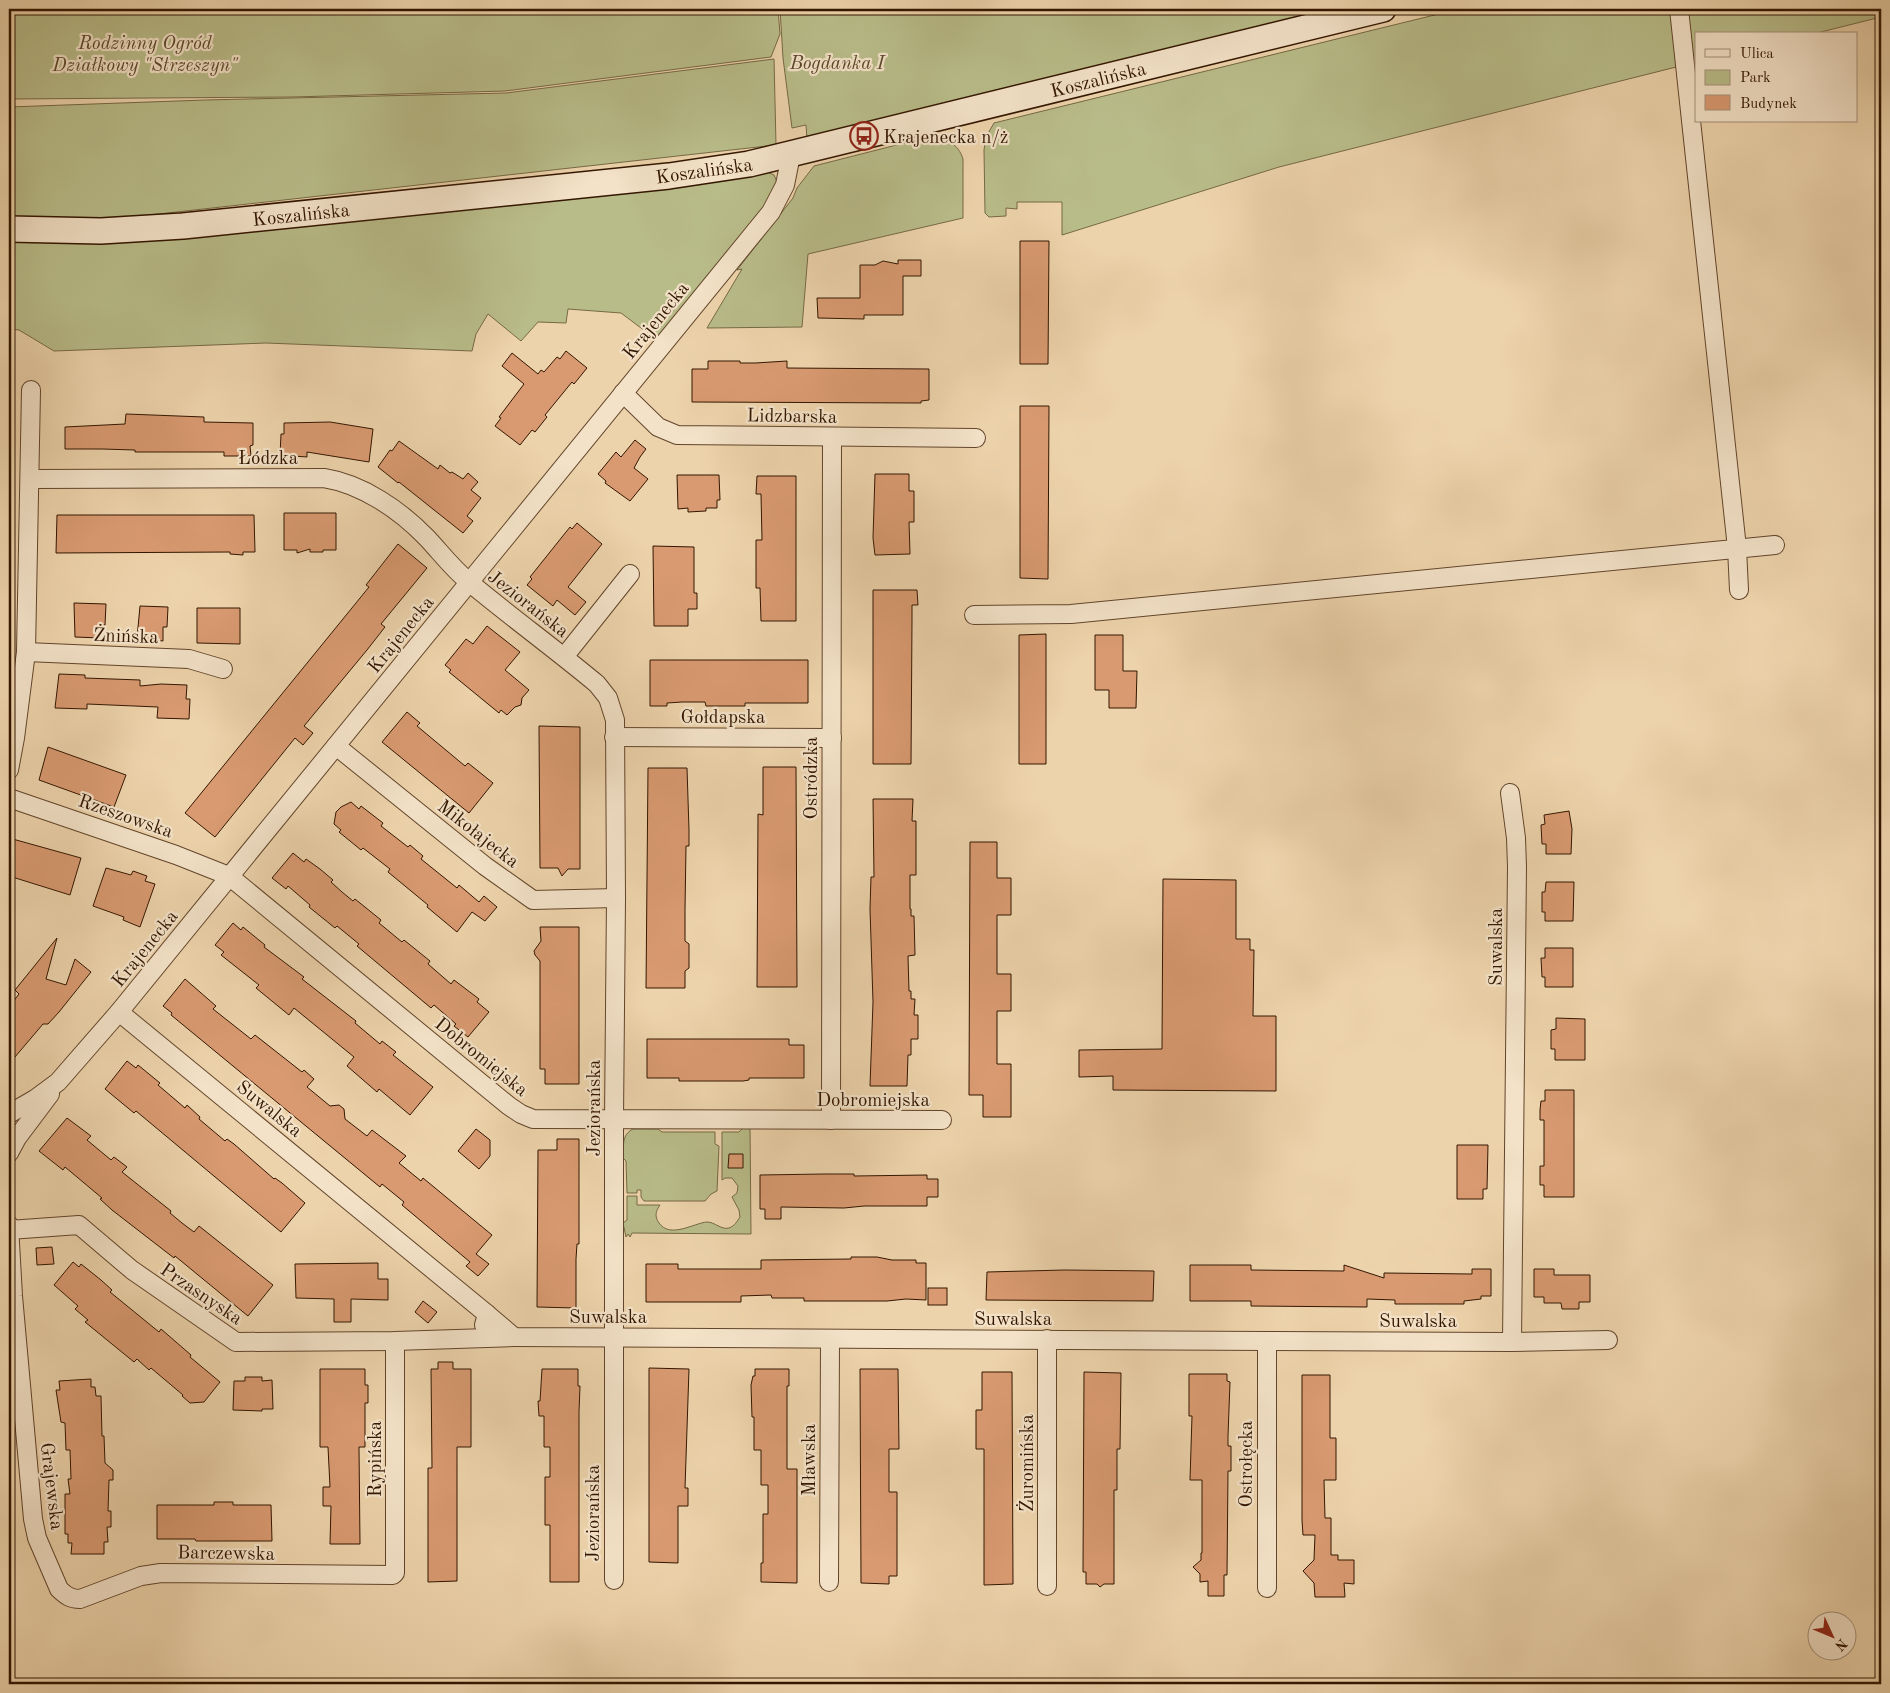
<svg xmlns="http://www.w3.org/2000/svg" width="1890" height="1693" font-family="'Old Standard TT',serif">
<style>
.green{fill:#b8bc89;stroke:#766944}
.building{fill:#d99a71;stroke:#331600}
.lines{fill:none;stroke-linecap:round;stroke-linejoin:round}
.street-casing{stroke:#62452b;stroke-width:20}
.secondary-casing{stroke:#331600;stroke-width:28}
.street{stroke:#f3e2c8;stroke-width:18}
.secondary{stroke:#f3e2c8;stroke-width:25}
.labels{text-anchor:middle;stroke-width:4.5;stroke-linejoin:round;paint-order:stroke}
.park-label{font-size:19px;font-style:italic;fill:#5b4829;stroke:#f3e2c8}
.street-label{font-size:19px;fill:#331600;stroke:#f3e2c8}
.poi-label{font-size:19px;fill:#331600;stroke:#f3e2c8;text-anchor:start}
</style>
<rect width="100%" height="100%" fill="#edd3ab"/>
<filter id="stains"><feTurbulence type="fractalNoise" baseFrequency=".004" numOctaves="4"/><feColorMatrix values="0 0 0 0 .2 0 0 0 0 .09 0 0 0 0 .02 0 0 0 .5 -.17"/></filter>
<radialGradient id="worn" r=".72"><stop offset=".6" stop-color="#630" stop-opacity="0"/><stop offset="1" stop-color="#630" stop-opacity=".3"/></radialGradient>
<!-- green -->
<g class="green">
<path d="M9,9H778L780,34L771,57L505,91L292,97L9,99Z"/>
<path d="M780,9H1331L807,140L806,125L792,128L783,58Z"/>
<path d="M1459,9H1881V17L1813,34H1696V62L1279,167L1062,235V202H1017V209L1006,208V216L989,217L985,213L984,150L986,137L994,123Z"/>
<path d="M774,59L776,145L96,221L9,220V107L205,100L506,93Z"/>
<path d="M932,136C947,140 958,143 963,159V218L808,254L802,327L707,328L742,269L737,270L793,198L797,188L814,166Z"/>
<path d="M763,170L774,175L778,184L776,191L657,340L621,313L568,309L566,323L538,322L521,341L488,314L476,334L472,351L266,343L54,351L19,330L9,329V237Z"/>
<path d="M745,1126H750L751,1234L632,1233L630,1237L628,1234L626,1237L623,1223L627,1220V1196H637V1205H660C656,1211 654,1216 659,1223C670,1239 694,1223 707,1222C715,1222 721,1230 729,1228C735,1226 737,1221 740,1217L739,1210L732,1197L737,1193L738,1186L732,1178H725L722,1180V1132H739Z"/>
<path d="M633,1129H658L662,1132H715V1144L719,1146L717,1191L711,1194L705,1201H644L641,1197V1190H637V1193H627L626,1161L623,1158C624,1146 621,1135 633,1129Z"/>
</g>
<!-- building -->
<g class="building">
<path d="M1020,241H1049L1048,364H1020Z"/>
<path d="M898,260H921V276H903V315H864V319L818,318L817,298H860V265H875L883,261L898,264Z"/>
<path d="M566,351L587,368L574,384L572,382L545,415L547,417L535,432L532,430L520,445L495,426L501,418L499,417L524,384L502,366L512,353L538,374L541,370L544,372L557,357L560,359Z"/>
<path d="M708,361H740V363H755L787,361V368L929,369V400L921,401V403L692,402V369H708Z"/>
<path d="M1020,406H1049L1048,579L1020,578Z"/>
<path d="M126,414L204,417V422L253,423V445L250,446L251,456H224V452H135V450L102,449H65V427L125,424Z"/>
<path d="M330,422L373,429L369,462L307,452V457L280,455L281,434H284V423Z"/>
<path d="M635,440L646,449L640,457L634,468L648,479L630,501L605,483L606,481L598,474L616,452L621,457Z"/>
<path d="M399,441L438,469L440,465L450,473L452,472L463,479L468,473L478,482L471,490L481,498L467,516L473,521L463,533L399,482L398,483L378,467L390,450L392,451Z"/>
<path d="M875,474H909V491H914V522H909L910,554L875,555L873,538Z"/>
<path d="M677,475H719L720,500H717V508H706V511L688,512V508L678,509Z"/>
<path d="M757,476H796V621H761L760,588H756V540H762L761,494H756Z"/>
<path d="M284,513H336V550H323V552H310V549L297,553V550H284Z"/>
<path d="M57,515H254L255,552H243V555L230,554V552L56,553Z"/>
<path d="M577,523L602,544L568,587L586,602L575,615L557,600L553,606L527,585L532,579L530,577L570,527L572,529Z"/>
<path d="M398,544L427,568L381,624L385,627L367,650L304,726L313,733L303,745L295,738L215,837L185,813L369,587L366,585Z"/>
<path d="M653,546L694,547V593H697V609H688V626H654Z"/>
<path d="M873,590H917L918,605H912V621L911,764H873Z"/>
<path d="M74,603L106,604L105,625H101V638L75,637Z"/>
<path d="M140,606L168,607L167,627H163V641L137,638Z"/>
<path d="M197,608H240V644L197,643Z"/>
<path d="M487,626L520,652L505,670L529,690L522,698L521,705L515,707L507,715L501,710L499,713L449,672L451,670L445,665L466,639L473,644Z"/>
<path d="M1046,634V764H1019V635Z"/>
<path d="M1095,635H1123V671H1137L1136,708H1109V690H1095Z"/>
<path d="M650,660H808V703H745V706H706L705,702H682L667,703V706H650Z"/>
<path d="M59,674L85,675V678L140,680V686L161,684L187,685L186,699H190L189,719L157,718L158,707L87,704V709L55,708Z"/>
<path d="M407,712L420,723L417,726L465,766L468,763L493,783L469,813L382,742Z"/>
<path d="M539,726L580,727V869H568L562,876L558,868H540Z"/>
<path d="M48,747L126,775L114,807L39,780Z"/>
<path d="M763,767H796L797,987H757L758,814L763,815Z"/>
<path d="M648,768H687L689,830V846H686L685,909V941L689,944V968L685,971V988H646Z"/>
<path d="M873,799H913L912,821H916V875H910V909H911V916H914L915,955L908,956L909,991H911V999H915L914,1015H918V1039H911V1055H908L907,1086H870L873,1002L870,909L871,877H874Z"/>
<path d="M351,802L359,809L361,806L383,823L381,826L408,847L410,845L423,856L421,859L457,888L459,885L479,902L484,896L497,907L485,921L472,912L457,932L427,907L428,905L388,872L390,869L363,848L361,850L339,832L341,830L334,824L336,812L341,807Z"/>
<path d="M1569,811L1572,829L1571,854H1546V844H1542L1541,825L1545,824L1544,815Z"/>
<path d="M9,838L81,858L70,895L9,876Z"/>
<path d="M970,842H997V878H1011V915H997V974H1011V1011H997V1064H1011V1117H983V1095H969Z"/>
<path d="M293,853L304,862L306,859L320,869L333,880L331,882L342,892L353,901L355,899L381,920L379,923L402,942L404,940L430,961L428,964L451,984L454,980L479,999L477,1002L489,1012L468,1037L454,1026L456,1024L434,1005L431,1008L357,946L359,944L337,926L335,928L309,907L310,905L288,886L286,889L272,878Z"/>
<path d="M106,868L131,875L133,871L147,876L145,881L155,884L140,927L123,920L124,917L93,906Z"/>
<path d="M1163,879L1236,880V939H1250V950H1254L1253,1016H1276V1091L1113,1090V1076L1079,1077V1050L1162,1049Z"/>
<path d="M1546,882H1574L1573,921H1545V912H1542V892H1545Z"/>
<path d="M233,923L241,930L243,927L265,945L264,947L304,977L302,979L356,1021L355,1023L380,1044L382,1041L396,1052L393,1055L433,1087L410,1115L379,1089L377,1092L347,1066L354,1057L294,1008L289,1015L256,988L259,985L221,955L224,952L215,945Z"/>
<path d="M540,927H579V1084H545V1069H540V961L535,955L534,951L541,941Z"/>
<path d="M57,938L46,979L66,985L75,959L91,972L59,1012L48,1024H43L9,1064V1007L19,994L15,990Z"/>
<path d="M1545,948H1573V987H1545V977H1542L1541,958H1545Z"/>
<path d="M185,979L216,1006L213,1009L251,1039L255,1035L302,1072L304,1070L314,1079L307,1087L330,1106L339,1105L344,1109L345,1119L367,1136L372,1130L406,1156L399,1163L421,1181L423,1178L492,1235L476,1254L489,1264L478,1276L466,1266L470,1262L402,1205L404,1202L382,1184L380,1187L363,1173L171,1015L172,1013L163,1006Z"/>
<path d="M1556,1018L1585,1019V1060H1555V1049H1551V1030L1556,1029Z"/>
<path d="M647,1039H789V1045H804V1078H749V1080L743,1081H679V1078H647Z"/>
<path d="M127,1061L136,1068L138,1065L160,1083L158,1085L185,1108L187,1105L200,1117L199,1119L225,1141L227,1139L234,1144L274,1179L275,1178L282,1183L305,1203L281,1232L136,1111L134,1113L105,1089Z"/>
<path d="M1545,1090H1574V1197H1544V1185H1540V1166H1544V1120H1540V1110L1541,1101H1545Z"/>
<path d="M67,1118L91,1136L87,1140L111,1160L114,1157L127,1167L122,1172L171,1211L170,1213L182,1223L194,1232L199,1226L273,1285L248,1316L175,1256L174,1258L112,1210L100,1199L102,1198L65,1167L63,1170L39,1151Z"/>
<path d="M476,1129L490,1140V1156L479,1169L458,1151Z"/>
<path d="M557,1139H579V1244H577L576,1259V1308L537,1307L538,1150H557Z"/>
<path d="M1457,1145H1488L1487,1189H1483V1199H1457Z"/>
<path d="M729,1154H743V1168H728Z"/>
<path d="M824,1174H854V1176L927,1175V1179H938V1197H927V1206H864L844,1208L781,1207V1219H765V1209H760V1175Z"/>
<path d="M52,1247L54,1264L37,1265L36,1248Z"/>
<path d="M851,1257H877L892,1260H916V1263H926V1300L906,1299L887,1301H804V1298H772L771,1295L741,1296V1302H646V1264H678V1269H761V1260L851,1259Z"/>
<path d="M73,1262L79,1267L81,1264L101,1280L112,1290L110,1292L159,1332L161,1329L191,1355L190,1357L220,1382L204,1402L190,1403L182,1396L183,1395L151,1368L149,1370L137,1359L134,1362L85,1322L88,1320L75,1309L78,1306L54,1285Z"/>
<path d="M378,1263V1279H388V1300L351,1299V1322H334V1299L296,1298L295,1264Z"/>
<path d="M1190,1265H1251V1270L1344,1271V1265L1384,1278V1273L1472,1274V1269H1491V1296H1481V1299L1464,1301V1304H1395V1300L1367,1299V1307L1251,1306V1301H1190Z"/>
<path d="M1534,1269H1554V1275H1590V1302H1579V1309H1562L1561,1303H1544V1297H1534Z"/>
<path d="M1065,1270L1154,1271L1153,1301L986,1300L987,1272Z"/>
<rect x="928" y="1288" width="19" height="17"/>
<path d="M423,1301L437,1312L428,1323L415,1312Z"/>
<path d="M438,1362H453V1369H471V1447H457V1581L428,1582V1468H432L431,1369H438Z"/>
<path d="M649,1368L689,1369L685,1488H688V1506H678V1563L649,1562Z"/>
<path d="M320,1369H365V1385H368V1403H365V1447H359L360,1544H330L331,1506H323V1487H330L328,1447H320Z"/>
<path d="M542,1369H578V1386H580L579,1412V1582H550V1525H545V1477H550V1447H544V1416H539L538,1401H540Z"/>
<path d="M755,1369H789V1386H787V1469H797V1583L761,1582V1563H763V1514H768V1485H761V1450H754V1417H752L751,1385L753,1376H755Z"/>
<path d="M860,1369H898L899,1449H889V1492H897V1576H889V1584L861,1583Z"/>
<path d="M982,1372H1012L1013,1584L984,1585V1449H976V1410H982Z"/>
<path d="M1084,1372L1121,1373L1120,1449H1117V1490H1114V1584H1104L1100,1587L1097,1584H1086V1572H1083Z"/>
<path d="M1189,1374H1227V1381L1230,1382L1228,1436V1446H1231V1471H1228L1227,1575H1224V1596H1208V1581L1200,1582V1574L1193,1567L1201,1560V1553H1202V1480H1190L1192,1416H1189Z"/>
<path d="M1302,1375H1330V1438H1336V1480H1324L1325,1518H1331V1555H1338V1560H1354V1584L1344,1583L1345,1597H1315L1314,1583L1303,1571L1314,1560L1315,1535H1303L1302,1520Z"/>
<path d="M245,1377H262V1381L272,1380L273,1409H262V1411L233,1410L234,1381H245Z"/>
<path d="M91,1379V1387H95L96,1396H101L102,1436H104L105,1463L113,1470V1480H109L108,1511H111V1527H107L108,1542H104V1554H71L72,1543H68V1534H65V1494H70L68,1479H71L70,1450H66L65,1423L61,1422L56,1390H60L59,1381Z"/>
<path d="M214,1502H233V1505H271L272,1541H196L195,1539H157V1505H214Z"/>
</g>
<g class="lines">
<defs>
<g id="street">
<path d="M1679,9L1737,548L1739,590"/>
<path d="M623,393L658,427L677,435L976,438"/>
<path d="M30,479L324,478C362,484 400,510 427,538C441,553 453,569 469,582C511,617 555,649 597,684L608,698L615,720L616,898L614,1119V1580"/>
<path d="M974,615L1071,614L1775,545"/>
<path d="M26,652L189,659L223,669"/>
<path d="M564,657L630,574"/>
<path d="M614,737L832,738"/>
<path d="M336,746L485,866L533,900L616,898"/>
<path d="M9,770L15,738L26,652L31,390"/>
<path d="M1510,793L1516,838L1517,867L1512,1342"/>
<path d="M9,798L176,855L229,876L509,1106L521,1114L533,1119L942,1120"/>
<path d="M119,1012L487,1314L484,1325"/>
<path d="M9,1114L35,1099L58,1082L119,1012L771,212L785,185L791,155"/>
<path d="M831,1120L832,437"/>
<path d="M9,1153L17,1138L50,1094"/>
<path d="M9,1225L13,1296L33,1519L37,1538L59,1589C66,1596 71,1599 80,1599L141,1576L161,1573L393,1575L395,1573V1341"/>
<path d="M9,1230L79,1225L132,1270L236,1342L395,1341L514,1337"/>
<path d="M487,1314L514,1337L1267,1341L1512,1342L1608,1340"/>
<path d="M829,1582L830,1339"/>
<path d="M1047,1586V1339"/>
<path d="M1267,1588V1341"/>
</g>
<path id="secondary" d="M9,229L101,231L183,226L669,176L749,164L1383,9"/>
</defs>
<!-- street casing -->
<use href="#street" class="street-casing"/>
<!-- secondary casing -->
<use href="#secondary" class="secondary-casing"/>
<!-- street -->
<use href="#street" class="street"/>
<!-- secondary -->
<use href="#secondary" class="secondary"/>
</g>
<!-- icons -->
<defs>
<symbol id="bus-ring" viewBox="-11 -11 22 22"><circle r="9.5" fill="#f3e2c8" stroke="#8f2418" stroke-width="1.5"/><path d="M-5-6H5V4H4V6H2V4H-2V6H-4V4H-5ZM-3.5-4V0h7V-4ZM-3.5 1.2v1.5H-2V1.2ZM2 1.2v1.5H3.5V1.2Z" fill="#8f2418"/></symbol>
</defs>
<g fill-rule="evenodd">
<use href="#bus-ring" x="848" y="120" width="32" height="32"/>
</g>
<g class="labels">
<!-- park labels -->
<g class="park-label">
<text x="145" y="49">Rodzinny Ogród<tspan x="145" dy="22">Działkowy "Strzeszyn"</tspan></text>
<text x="837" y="69">Bogdanka I</text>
</g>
<!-- street labels -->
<g class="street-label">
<text transform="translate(1098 79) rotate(-14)" y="7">Koszalińska</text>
<text transform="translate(704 170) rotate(-8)" y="7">Koszalińska</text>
<text transform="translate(301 214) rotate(-6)" y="7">Koszalińska</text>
<text transform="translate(655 320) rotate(-51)" y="7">Krajenecka</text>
<text transform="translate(792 415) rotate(1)" y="7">Lidzbarska</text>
<text x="268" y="464">Łódzka</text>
<text transform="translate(529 603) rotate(38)" y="7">Jeziorańska</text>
<text transform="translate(400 634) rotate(-51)" y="7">Krajenecka</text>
<text transform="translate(126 635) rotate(2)" y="7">Żnińska</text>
<text x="723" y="723">Gołdapska</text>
<text transform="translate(810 778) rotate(-90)" y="7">Ostródzka</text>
<text transform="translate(126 815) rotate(19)" y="7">Rzeszowska</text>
<text transform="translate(479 833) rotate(38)" y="7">Mikołajecka</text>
<text transform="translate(1495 947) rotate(-90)" y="7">Suwalska</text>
<text transform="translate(144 948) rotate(-51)" y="7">Krajenecka</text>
<text transform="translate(482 1056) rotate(39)" y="7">Dobromiejska</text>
<text x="873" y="1106">Dobromiejska</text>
<text transform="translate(270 1108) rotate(39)" y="7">Suwalska</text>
<text transform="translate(593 1108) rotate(-90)" y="7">Jeziorańska</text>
<text transform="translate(202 1293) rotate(34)" y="7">Przasnyska</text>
<text x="608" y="1323">Suwalska</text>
<text x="1013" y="1325">Suwalska</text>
<text x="1418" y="1327">Suwalska</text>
<text transform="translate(374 1459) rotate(-90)" y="7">Rypińska</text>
<text transform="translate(808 1460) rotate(-90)" y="7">Mławska</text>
<text transform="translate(1026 1463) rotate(-90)" y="7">Żuromińska</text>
<text transform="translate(1245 1464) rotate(-90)" y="7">Ostrołęcka</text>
<text transform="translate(53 1486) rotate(83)" y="7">Grajewska</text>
<text transform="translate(592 1513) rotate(-90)" y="7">Jeziorańska</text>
<text transform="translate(226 1552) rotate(1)" y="7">Barczewska</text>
</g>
<!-- poi labels -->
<g class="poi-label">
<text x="883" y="143">Krajenecka n/ż</text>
</g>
</g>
<!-- margin -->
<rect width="1890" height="1693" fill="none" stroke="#edd3ab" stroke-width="30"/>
<rect x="10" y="10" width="1870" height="1673" fill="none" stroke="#331600" stroke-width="2.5"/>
<rect x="15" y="15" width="1860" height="1663" fill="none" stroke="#331600"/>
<!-- legend -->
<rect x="1695" y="32" width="162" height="90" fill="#f3e2c8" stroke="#a69078"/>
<rect x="1705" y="49" width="25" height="8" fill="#f3e2c8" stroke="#a69078"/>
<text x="1740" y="58" font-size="15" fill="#331600">Ulica</text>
<rect x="1705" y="70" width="25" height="15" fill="#b8bc89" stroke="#a69078"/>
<text x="1740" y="82" font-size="15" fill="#331600">Park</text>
<rect x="1705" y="95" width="25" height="15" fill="#d99a71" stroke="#a69078"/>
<text x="1740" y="108" font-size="15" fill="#331600">Budynek</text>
<!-- north arrow -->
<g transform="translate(1832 1636) rotate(134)"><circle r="24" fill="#f3e2c8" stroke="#a69078"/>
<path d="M0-4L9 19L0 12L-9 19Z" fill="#8f2418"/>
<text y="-8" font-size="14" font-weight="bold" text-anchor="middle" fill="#331600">N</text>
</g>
<rect width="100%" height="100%" filter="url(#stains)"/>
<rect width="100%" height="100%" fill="url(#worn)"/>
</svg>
